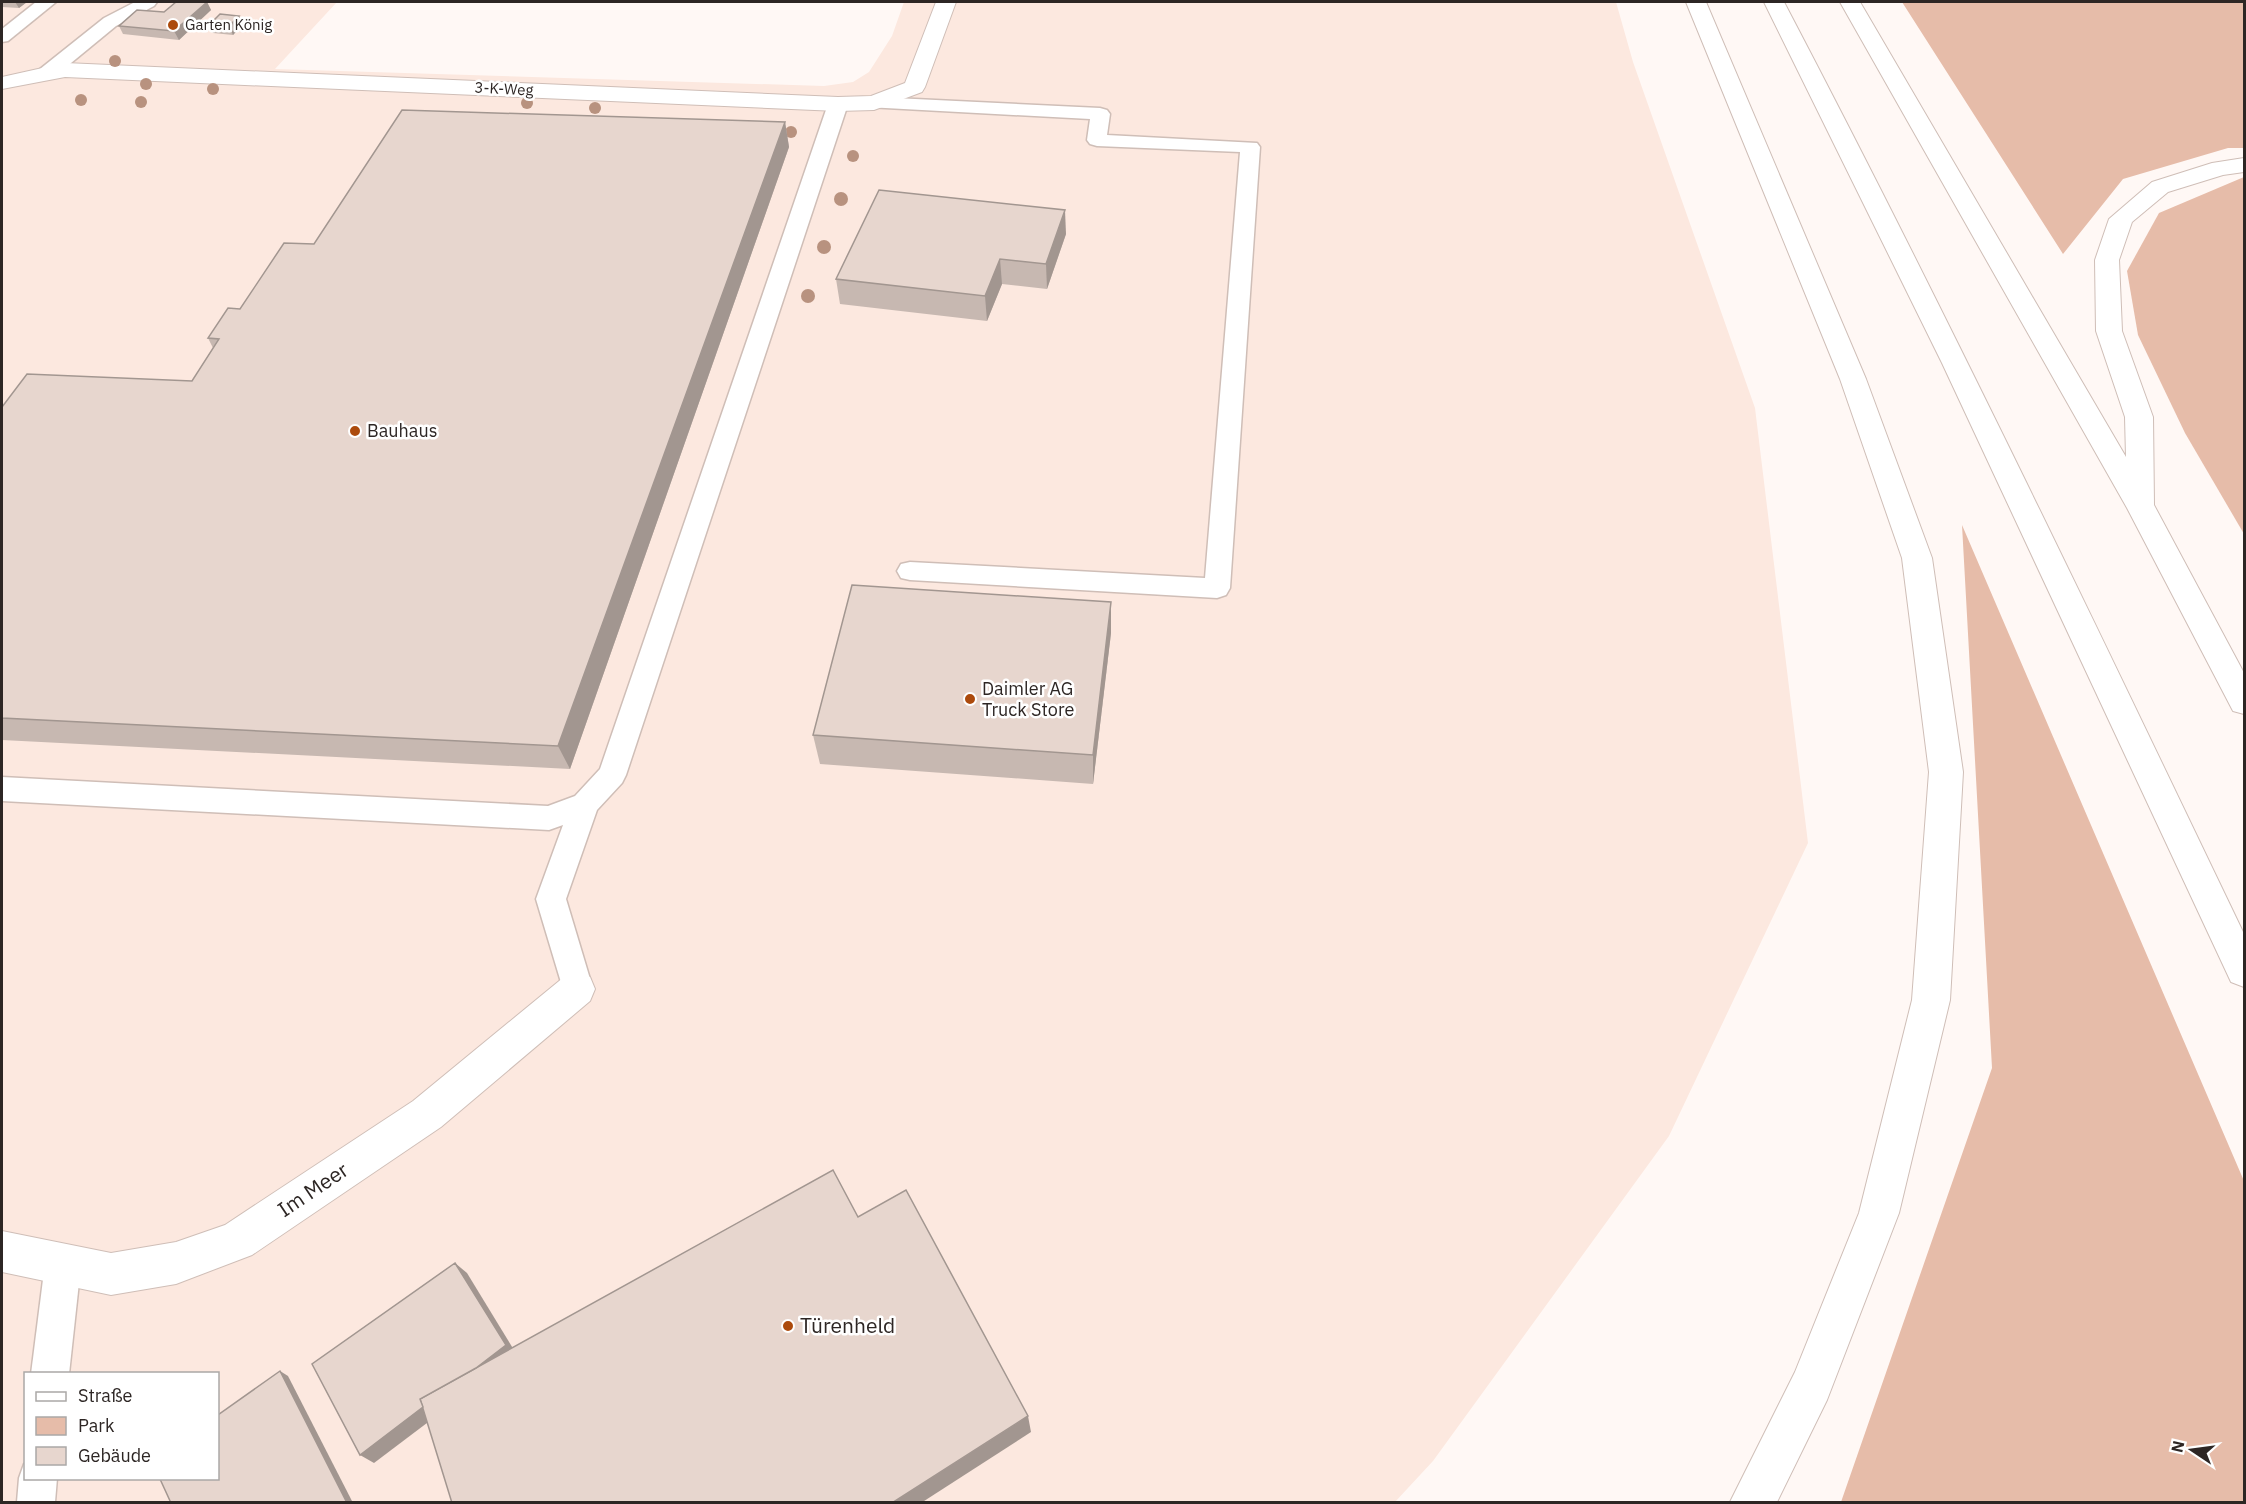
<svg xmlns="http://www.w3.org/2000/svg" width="2246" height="1504" font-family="'IBM Plex Sans',sans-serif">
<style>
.built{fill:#fce8df;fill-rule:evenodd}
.green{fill:#e6bca9}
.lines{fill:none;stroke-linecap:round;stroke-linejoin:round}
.lane-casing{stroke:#cfbeb7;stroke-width:3}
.street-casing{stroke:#cfbeb7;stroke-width:2}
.highway-casing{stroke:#cfbeb7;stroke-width:2}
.lane{fill:#fff;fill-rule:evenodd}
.street{fill:#fff;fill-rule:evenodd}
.highway{fill:#fff;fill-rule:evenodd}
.tree{fill:#b8927f}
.wall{fill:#c7b8b1}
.shaded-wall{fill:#a29690}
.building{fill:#e7d6ce;stroke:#a29690;stroke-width:1.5}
.poi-dot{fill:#ac4a0c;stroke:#fff;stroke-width:2}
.labels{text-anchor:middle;stroke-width:5;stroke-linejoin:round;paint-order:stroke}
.far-poi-label{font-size:15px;fill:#2d2624;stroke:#fff;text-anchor:start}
.far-street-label{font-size:15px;fill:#2d2624;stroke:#fff}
.poi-label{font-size:18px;fill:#2d2624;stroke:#fff;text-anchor:start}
.near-street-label{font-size:21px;fill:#2d2624;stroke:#fff}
.near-poi-label{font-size:21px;fill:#2d2624;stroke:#fff;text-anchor:start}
</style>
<rect width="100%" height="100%" fill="#fff8f5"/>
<!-- built -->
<path class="built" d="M2,2H337L275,69L824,86L853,82L869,72L892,36L904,2H1616L1633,62L1755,408L1808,843L1669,1136L1433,1461L1395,1502H2ZM26,1374H218V1478H26Z"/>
<!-- green -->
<g class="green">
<path d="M1902,2H2244V148H2228L2123,179L2063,254Z"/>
<path d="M2244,177V534L2185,433L2138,335L2127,271L2159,213Z"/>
<path d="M1962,525L2244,1181V1502H1841L1992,1068Z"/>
</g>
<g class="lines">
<defs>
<g id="lane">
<path d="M36,2H56L8,41L2,42V29Z"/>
<path d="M135,2H157L154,6L116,26L54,77H40L38,73L40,69L104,18Z"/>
<path d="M874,97L1100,108L1107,110L1110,114L1107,135L1257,143L1260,147L1230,588L1226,595L1217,598L910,580L901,578L897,571L901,564L910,562L1205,578L1240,152L1097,146L1090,144L1087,140L1090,119L867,107L864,103L867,99Z"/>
<path d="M838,98L845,100L848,104L626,775L622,783L597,810L566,899L593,989L588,999L577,1003L566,999L536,899L563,825L549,830L2,801V777L548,806L575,796L600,769L828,104L831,100Z"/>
<path d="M63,1246L76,1251L81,1264L69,1374H31L45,1264L50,1251Z"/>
<path d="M24,1464L26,1478H57L55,1502H17L19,1478Z"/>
</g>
<g id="street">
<path d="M936,2H956L925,87L922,92L874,110L838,111L65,77L2,89V77L65,63L838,97L871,96L905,83Z"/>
<path d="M577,972L590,977L595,989L590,1001L441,1127L252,1255L176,1284L111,1295L2,1272V1231L111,1253L176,1242L225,1225L413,1101L564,977Z"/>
</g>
<g id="highway">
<path d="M1686,2H1706L1866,379L1932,558L1963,772L1950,1000L1899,1213L1827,1400L1777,1502H1730L1795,1372L1859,1213L1912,1000L1929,772L1902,558L1840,379Z"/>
<path d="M1764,2H1784C1945,309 2094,621 2244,934V987L2231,982L1942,363Z"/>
<path d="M1840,2H1860L2126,457L2125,417L2096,331L2095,260L2109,219L2152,182L2212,163L2244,158V172L2223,175L2168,192L2132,222L2119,260L2122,331L2153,417L2154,505L2244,673V714L2233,711L2127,508Z"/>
</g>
</defs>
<!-- lane casing -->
<use href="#lane" class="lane-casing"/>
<!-- street casing -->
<use href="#street" class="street-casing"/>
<!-- highway casing -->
<use href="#highway" class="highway-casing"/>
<!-- lane -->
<use href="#lane" class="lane"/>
<!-- street -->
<use href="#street" class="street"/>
<!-- highway -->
<use href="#highway" class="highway"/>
</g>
<!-- trees -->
<g class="tree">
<circle cx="115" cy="61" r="6"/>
<circle cx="146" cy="84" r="6"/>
<circle cx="213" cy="89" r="6"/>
<circle cx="81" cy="100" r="6"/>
<circle cx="141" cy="102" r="6"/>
<circle cx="527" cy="103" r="6"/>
<circle cx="595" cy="108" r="6"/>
<circle cx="791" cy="132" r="6"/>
<circle cx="853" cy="156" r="6"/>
<circle cx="841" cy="199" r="7"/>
<circle cx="824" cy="247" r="7"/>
<circle cx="808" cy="296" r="7"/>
</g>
<!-- wall -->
<g class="wall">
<path d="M2,2H27L19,8L2,7Z"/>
<path d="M207,2L211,10L179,40L123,34L119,26L164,12Z"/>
<path d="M239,16L243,24L233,35L213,33L209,25Z"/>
<path d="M785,122L789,147L570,769L2,740V407L192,381L213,348L208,338L240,309L314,244Z"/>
<path d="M1066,234L1047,289L1002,284L987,321L840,304L836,279Z"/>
<path d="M1111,633L1093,784L820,764L813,735Z"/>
</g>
<!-- shaded-wall -->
<g class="shaded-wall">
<path d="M15,2H27L19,8Z"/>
<path d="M207,2L211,10L179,40L174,31Z"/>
<path d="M239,16L243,24L233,35L229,26Z"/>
<path d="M785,122L789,147L570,769L558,746Z"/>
<path d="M1065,210L1066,234L1047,289L1046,264Z"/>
<path d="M1000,259L1002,284L987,321L985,296Z"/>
<path d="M1111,602V633L1093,784V755Z"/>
<path d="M455,1263L467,1273L517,1355L374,1463L360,1455Z"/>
<path d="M280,1371L288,1376L353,1503H347Z"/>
<path d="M1028,1416L1031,1432L921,1503H892Z"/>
</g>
<!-- building -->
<g class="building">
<path d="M176,2H207L174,31L119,26L137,10L164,12Z"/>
<path d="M220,14L239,16L229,26L209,25Z"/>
<path d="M402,110L785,122L558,746L2,718V407L27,374L192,381L219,339L208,338L228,308L240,309L284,243L314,244Z"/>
<path d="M879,190L1065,210L1046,264L1000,259L985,296L836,279Z"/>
<path d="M852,585L1111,602L1093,755L813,735Z"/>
<path d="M833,1170L858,1217L906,1190L1028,1416L892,1503H452L420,1399Z"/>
<path d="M455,1263L506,1345L476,1368L420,1399L423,1407L360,1455L312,1364Z"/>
<path d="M280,1371L347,1503H171L160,1479H218V1415Z"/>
</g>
<!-- markers -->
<g class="poi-dot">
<circle cx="173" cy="25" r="6"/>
<circle cx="355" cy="431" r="6"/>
<circle cx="970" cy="699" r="6"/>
<circle cx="788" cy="1326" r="6"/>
</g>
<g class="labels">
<!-- far-poi labels -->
<g class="far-poi-label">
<text x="185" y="30">Garten König</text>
</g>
<!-- far-street labels -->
<g class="far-street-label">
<text transform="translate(504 89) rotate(3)" y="5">3-K-Weg</text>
</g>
<!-- poi labels -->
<g class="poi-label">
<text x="367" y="437">Bauhaus</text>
<text x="982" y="695">Daimler AG<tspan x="982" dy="21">Truck Store</tspan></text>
</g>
<!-- near-street labels -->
<g class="near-street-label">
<text transform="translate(313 1190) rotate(-34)" y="7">Im Meer</text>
</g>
<!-- near-poi labels -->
<g class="near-poi-label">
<text x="800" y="1333">Türenheld</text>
</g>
</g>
<!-- border -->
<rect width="2246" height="1504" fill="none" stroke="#2d2624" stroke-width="6"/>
<!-- legend -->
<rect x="24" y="1372" width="195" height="108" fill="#ffffff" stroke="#aba8a7" stroke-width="1.5"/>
<rect x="36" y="1392" width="30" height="9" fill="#ffffff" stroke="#aba8a7" stroke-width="1.5"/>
<text x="78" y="1402" font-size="18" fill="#2d2624">Straße</text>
<rect x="36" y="1417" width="30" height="18" fill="#e6bca9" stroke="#aba8a7" stroke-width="1.5"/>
<text x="78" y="1432" font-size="18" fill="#2d2624">Park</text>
<rect x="36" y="1447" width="30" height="18" fill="#e7d6ce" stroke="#aba8a7" stroke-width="1.5"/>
<text x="78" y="1462" font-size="18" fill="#2d2624">Gebäude</text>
<!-- north arrow -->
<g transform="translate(2192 1450) rotate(283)" stroke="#ffffff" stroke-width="4.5" paint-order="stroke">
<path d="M0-4.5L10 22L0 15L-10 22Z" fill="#2d2624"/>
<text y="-9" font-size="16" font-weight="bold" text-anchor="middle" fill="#2d2624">N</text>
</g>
</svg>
